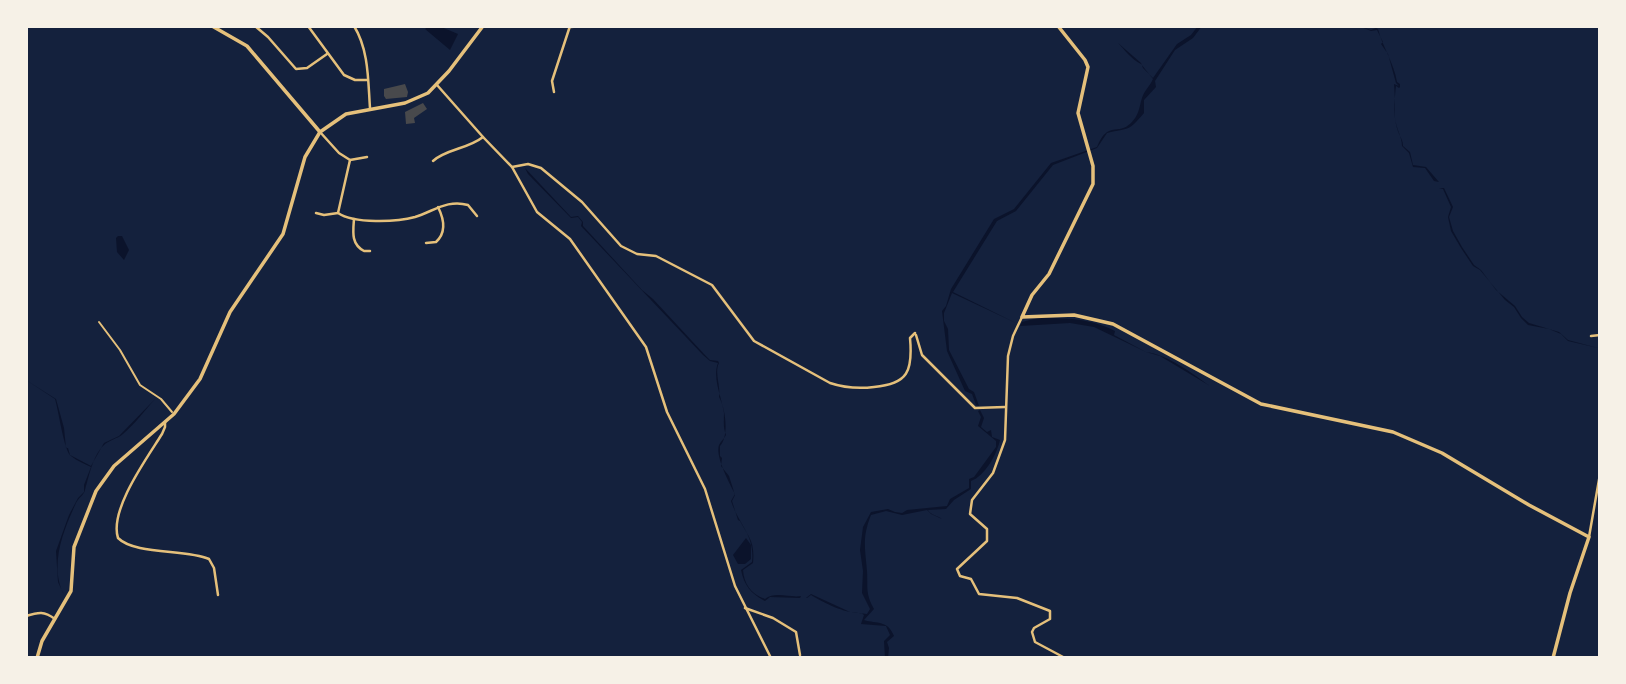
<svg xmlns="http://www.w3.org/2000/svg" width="1626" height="684" font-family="'DejaVu Sans',sans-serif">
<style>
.water{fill:#0b132b}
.building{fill:#48494c}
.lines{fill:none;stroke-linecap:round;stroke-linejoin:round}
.service{stroke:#e5c07b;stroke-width:2}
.minor{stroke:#e5c07b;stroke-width:2.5}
.tertiary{stroke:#e5c07b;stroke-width:3.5}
</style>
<rect width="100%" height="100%" fill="#14213d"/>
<!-- water -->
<g class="water">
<path d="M429,26H439L458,34L450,50L425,29Z"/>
<path d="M1198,26H1202L1193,38L1175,50L1155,81L1156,87L1144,100V113C1127,133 1130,127 1107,133L1097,148L1053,165L1016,211L997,221L953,292L1016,323L952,293L944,313V321L948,329L949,350L969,389L974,392L979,406L976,405L972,394L965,391L947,351L942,311L946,306L951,289L994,219L1014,209L1051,163L1097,147C1108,120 1118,136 1131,123C1139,115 1139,108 1142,98C1144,91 1150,86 1153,79L1141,64C1131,59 1124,49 1118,43L1141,63L1143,68L1153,78L1177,44L1191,35Z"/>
<path d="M1359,26L1371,30L1376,28L1378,29C1383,48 1394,63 1397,82L1400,84V87L1399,88L1396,86C1394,102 1393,120 1399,134C1401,138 1403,141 1403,146L1410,152L1413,165L1426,167L1439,182L1434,181L1425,168L1413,167L1409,153L1402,146C1402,137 1396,128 1395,118C1395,108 1395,95 1394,84L1399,86L1396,83L1388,54L1381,44L1383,42L1377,30L1371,31Z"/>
<path d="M525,168L571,217L578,216L583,222V226L642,290L653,299L704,354L710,360L718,361L719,363C714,373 721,386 719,397C726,409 729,437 720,446V456L722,458L721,466L729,476L735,495L732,501L738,520L740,521C749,538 755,541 753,563L743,570C744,584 751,594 765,599C775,591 790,598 801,596L800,598L770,597L765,601C751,594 744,585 741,570L752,562C755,535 739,525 731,501L735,494C729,482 715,456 719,445C721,441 724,439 726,435C723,428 724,422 724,413C722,398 712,378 718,363L710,361L703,355L581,226L582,222L578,217L571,218L528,174Z"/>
<path d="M1439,188H1444L1453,207L1449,217L1453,231L1462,247L1474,265L1481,270L1496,290L1515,306L1522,317L1529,323L1559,332L1568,340L1598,348L1568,341L1561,334L1549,329L1528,325L1521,318L1514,307L1505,300L1480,270L1473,266L1461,248L1451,231L1448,217L1451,207L1443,189Z"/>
<path d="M118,236H122L129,250L124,260L117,252L116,238Z"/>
<path d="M1038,318C1065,318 1090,318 1115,331L1114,335L1146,352C1169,355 1193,374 1210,386L1160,356L1146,352L1094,327L1070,323L1020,326L1022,322Z"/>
<path d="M26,380L56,399L64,428L66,448H68L70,455L91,466L104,443L119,436L156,398C145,410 135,424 123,434C117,439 109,440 104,445C93,455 89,476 85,490C84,495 79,497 76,503C63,531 49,566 64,595L58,582L56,551L69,515L78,498L84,492V485L91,467C85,464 77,461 71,456C64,451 59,412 55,399Z"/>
<path d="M980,410L984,418L981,427L987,432L991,430L992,437L1000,440C997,454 985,476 971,481V489L954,500L946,509L928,510C930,515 939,516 942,519L931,514L927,510L902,515L886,511L871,515C862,538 865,547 867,571C868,587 865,593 874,609L864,620C877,624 888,620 894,636L887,642L889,648L888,658H885L884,641L890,635L886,626L861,624L864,615L861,613C846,614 824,603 811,595L807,598H806L811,594L850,612L867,614L870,609L862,593L863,571L860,550L863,527L871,512L888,509L895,512L902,513L907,510L947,506L950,499L969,488V479L974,477L996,447V441L978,426L981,417L978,411Z"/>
<path d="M746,538L751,545V559L745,564H738L733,555Z"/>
</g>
<!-- building -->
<g class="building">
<path d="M405,84L408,92L407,97L386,99L384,96V89Z"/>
<path d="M423,103L427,109L414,118L415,123L406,124L405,112Z"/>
</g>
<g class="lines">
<!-- service -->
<path class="service" d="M99,322L120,350L140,385L161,399L172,412"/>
<!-- minor -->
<g class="minor">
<path d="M255,26L268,37L296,69L307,68L327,54"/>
<path d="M308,26L344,75L355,80H367"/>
<path d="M354,26C369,50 368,81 370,108"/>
<path d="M570,27L585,26"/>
<path d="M437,85L483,137L512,167L537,212L570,239L646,347L667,412L705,489L735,586L771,658"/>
<path d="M554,92L552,81L570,26"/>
<path d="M320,132L339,153L350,160L338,213C354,224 397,222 415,217C434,211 448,199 468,205L477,216"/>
<path d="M350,160L367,157"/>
<path d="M433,161C446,149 468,149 483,137"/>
<path d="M512,167L528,164L541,168L582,202L621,246L637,254L656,256L712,285L754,341L830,383C845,388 858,389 874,387C908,384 913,371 910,338L915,333"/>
<path d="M316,213L324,215L338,213"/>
<path d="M354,219C353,232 351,244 364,251H370"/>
<path d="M426,243L436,242C447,232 444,219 438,207"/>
<path d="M1022,317L1013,336L1008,356L1005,440L993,473L972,500L970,514L987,529V541L957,569L960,576L971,579L979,594L1017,598L1050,611V619L1034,628L1032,632L1035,642L1065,658"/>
<path d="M916,335L922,355L975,408L1005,407"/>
<path d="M1591,336L1600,335"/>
<path d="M165,422V427L162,434C147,458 109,510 118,538C135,555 186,549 209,559L214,568L218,595"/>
<path d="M1589,537L1600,474"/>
<path d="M745,608L773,618L796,632L800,655"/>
<path d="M26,616C39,612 44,611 55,619"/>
</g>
<!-- tertiary -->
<g class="tertiary">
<path d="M212,26L247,46L320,132"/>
<path d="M1058,26L1085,60L1088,67L1078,113L1093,166V184L1049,274L1032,295L1022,317L1074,315L1113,324L1261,404L1393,432L1442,453L1529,505L1589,537L1570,593L1553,658"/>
<path d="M37,658L42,641L71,591L74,547L96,491L114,466L174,414L200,379L230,312L283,234L305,157L320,132L346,114L405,103L428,93L449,71L483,26"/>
</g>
</g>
<!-- border -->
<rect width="1626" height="684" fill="none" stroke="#f6f1e7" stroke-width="56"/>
</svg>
